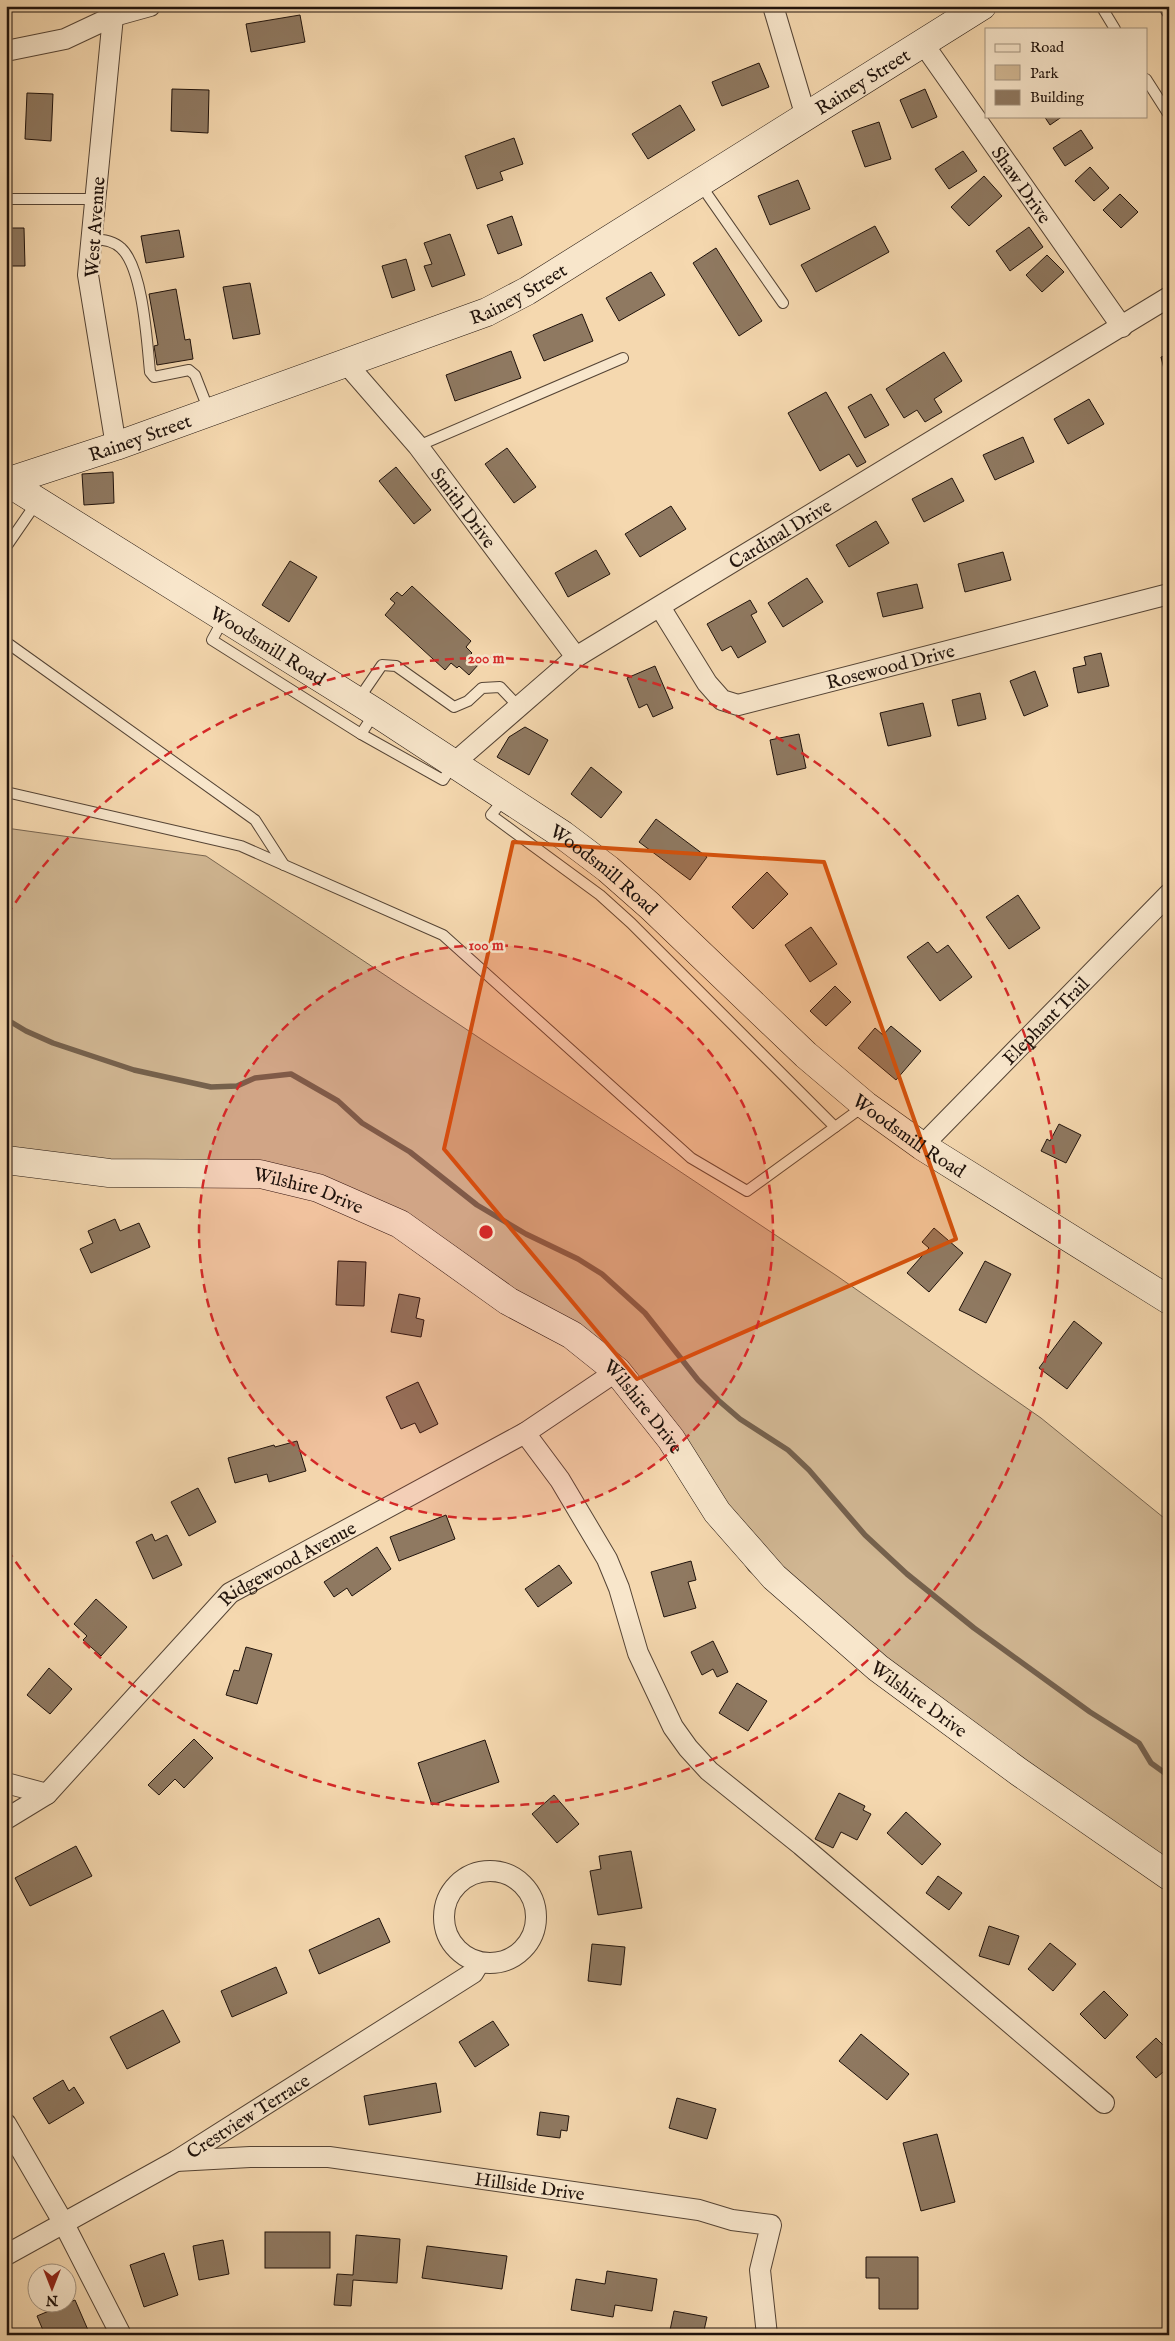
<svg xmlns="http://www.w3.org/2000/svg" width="1175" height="2341" font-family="'IM FELL English',serif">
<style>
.green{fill:#d1b793;stroke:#786550}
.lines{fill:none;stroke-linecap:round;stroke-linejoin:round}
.stream{stroke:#75614d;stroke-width:5.5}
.building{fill:#8f7961;stroke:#20130c}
.lane-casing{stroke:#554435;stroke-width:12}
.street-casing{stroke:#554435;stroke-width:22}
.secondary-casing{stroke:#20130c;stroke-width:29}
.lane{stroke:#f8e6cb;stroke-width:10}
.street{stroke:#f8e6cb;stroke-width:20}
.secondary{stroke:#f8e6cb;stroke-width:28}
.marked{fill:#d4520c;fill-opacity:0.2;stroke:#d4520c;stroke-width:4;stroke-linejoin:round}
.ring{fill:none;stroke:#d62828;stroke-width:2.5;stroke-dasharray:9 6}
.labels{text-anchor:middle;stroke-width:5;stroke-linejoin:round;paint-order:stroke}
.street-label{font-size:19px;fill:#20130c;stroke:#f8e6cb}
.centre{fill:#d62828;stroke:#f8e6cb;stroke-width:2.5}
.ring-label{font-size:15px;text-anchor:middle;font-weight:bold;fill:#d62828;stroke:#f8e6cb;stroke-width:5;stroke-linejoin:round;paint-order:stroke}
</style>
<rect width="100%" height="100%" fill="#f5d8af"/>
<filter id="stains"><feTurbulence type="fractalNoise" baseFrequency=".004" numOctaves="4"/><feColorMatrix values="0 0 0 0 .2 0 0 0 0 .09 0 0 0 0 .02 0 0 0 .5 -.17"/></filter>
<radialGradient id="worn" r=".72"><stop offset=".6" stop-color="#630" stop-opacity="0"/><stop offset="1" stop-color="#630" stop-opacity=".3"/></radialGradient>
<!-- green -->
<path class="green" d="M6,828L206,856L837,1276L1041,1418L1169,1522V1880L814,1622L749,1571L624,1383L316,1182L6,1160Z"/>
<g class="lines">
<!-- stream -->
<path class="stream" d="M6,1019L26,1031L53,1043L134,1070L211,1087L237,1086L255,1078L291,1074L338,1101L362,1123L410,1152L477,1205L526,1234L578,1259L602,1274L645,1313L698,1380L718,1400L740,1419L788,1450L809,1470L865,1535L907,1574L974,1628L1090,1712L1139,1743L1151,1763L1169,1776"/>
</g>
<!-- building -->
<g class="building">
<path d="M300,15L305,42L251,52L246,24Z"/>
<path d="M759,63L769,87L722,106L712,82Z"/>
<path d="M172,89L209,90L208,133L171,131Z"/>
<path d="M925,89L937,117L912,128L900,100Z"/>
<path d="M27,93L53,94L51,141L25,139Z"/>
<path d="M680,105L695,130L648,159L632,134Z"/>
<path d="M1044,116H1063L1050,125Z"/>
<path d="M879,122L891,159L865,167L852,131Z"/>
<path d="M1081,130L1093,148L1065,166L1053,148Z"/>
<path d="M514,138L523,164L500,172L503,180L477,189L465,156Z"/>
<path d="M963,151L977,171L949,189L935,169Z"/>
<path d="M1090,167L1109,188L1094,201L1075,181Z"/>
<path d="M984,176L1002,196L969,226L951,207Z"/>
<path d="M798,180L810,209L770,225L758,196Z"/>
<path d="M1120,194L1138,212L1121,228L1103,210Z"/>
<path d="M512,216L522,245L498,254L487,225Z"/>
<path d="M875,226L889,252L816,292L801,265Z"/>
<path d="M1029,227L1043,247L1010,271L996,251Z"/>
<path d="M6,228H24L25,266H6Z"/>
<path d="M179,230L184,257L146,263L141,236Z"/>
<path d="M450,234L465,275L432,287L424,266L432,264L424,243Z"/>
<path d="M716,248L762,321L739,336L693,263Z"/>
<path d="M1047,255L1064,272L1042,292L1026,275Z"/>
<path d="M406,259L415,290L392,298L382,266Z"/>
<path d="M651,272L665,295L619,321L606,298Z"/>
<path d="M250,283L260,334L233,339L223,287Z"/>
<path d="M176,289L185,340L190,339L193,359L157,365L154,346L158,345L149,294Z"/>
<path d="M582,314L593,341L544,361L533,335Z"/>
<path d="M511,351L521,378L455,401L446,375Z"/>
<path d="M944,352L962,381L934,399L942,412L925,422L917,410L904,418L886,389Z"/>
<path d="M1169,355V377H1166L1161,357Z"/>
<path d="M826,392L866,462L857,467L849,454L820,471L788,413Z"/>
<path d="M871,394L889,425L865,438L848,407Z"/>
<path d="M1089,399L1104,424L1068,444L1054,419Z"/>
<path d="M1023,437L1034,462L995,480L983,455Z"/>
<path d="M507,448L536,487L514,503L485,464Z"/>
<path d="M396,467L431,510L414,524L379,481Z"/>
<path d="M113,472L114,503L84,505L82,474Z"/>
<path d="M952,478L964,501L924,522L912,499Z"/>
<path d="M671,506L686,529L640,557L625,534Z"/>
<path d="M876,521L889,543L849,567L836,545Z"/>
<path d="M596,550L610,574L568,597L555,573Z"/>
<path d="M1003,552L1011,580L965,592L958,564Z"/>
<path d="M290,561L317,577L289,622L262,605Z"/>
<path d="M807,578L823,602L783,627L768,603Z"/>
<path d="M917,584L923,608L883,617L877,593Z"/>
<path d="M412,586L471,641L466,647L472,653L470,655L479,664L469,675L459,666L457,668L451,663L445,670L385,615L395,603L390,599L397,592L402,596Z"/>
<path d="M750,600L757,612L751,615L766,642L738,658L731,646L722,651L707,624Z"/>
<path d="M1101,653L1109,686L1078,693L1073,668L1086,665L1084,657Z"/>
<path d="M655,666L673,708L653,717L647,704L639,708L627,678Z"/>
<path d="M1035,671L1048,706L1024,716L1010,681Z"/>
<path d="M980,693L986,719L958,726L952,700Z"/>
<path d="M923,703L931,736L888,746L880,713Z"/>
<path d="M525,727L548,740L529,775L497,757L509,737Z"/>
<path d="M799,734L806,768L777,775L770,740Z"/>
<path d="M591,767L622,792L601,818L571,794Z"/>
<path d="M656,819L707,857L690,880L639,842Z"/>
<path d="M767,872L788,894L753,929L732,907Z"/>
<path d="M1018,895L1040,928L1009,949L986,917Z"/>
<path d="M811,927L837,964L810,982L785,945Z"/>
<path d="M928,942L937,953L948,945L972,977L940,1001L907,957Z"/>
<path d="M835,986L851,1002L826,1026L810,1011Z"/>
<path d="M891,1026L921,1051L896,1080L858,1048L875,1028L883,1035Z"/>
<path d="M1059,1124L1081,1135L1066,1163L1041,1151L1047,1139L1050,1141Z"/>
<path d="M115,1219L120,1231L139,1223L150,1247L91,1273L80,1249L93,1243L88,1231Z"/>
<path d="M934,1228L963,1253L929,1292L907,1273L929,1248L922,1242Z"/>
<path d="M338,1261L366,1262L364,1306L336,1305Z"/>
<path d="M985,1261L1011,1274L986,1323L959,1310Z"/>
<path d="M399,1294L420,1298L416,1318L424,1320L421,1337L391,1332Z"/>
<path d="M1074,1321L1102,1343L1067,1389L1039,1368Z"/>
<path d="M418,1382L438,1424L420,1433L415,1423L401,1429L386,1397Z"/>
<path d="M297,1441L306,1471L269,1482L267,1474L235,1483L228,1458L274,1445L275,1447Z"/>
<path d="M198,1488L216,1522L189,1536L171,1502Z"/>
<path d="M446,1515L455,1539L399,1561L390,1537Z"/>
<path d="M152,1534L155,1541L167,1535L182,1565L153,1579L136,1542Z"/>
<path d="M377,1547L391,1569L352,1596L347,1588L334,1597L324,1582Z"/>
<path d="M691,1561L696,1580L688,1582L696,1608L664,1617L651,1572Z"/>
<path d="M559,1565L572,1583L538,1607L525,1589Z"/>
<path d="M96,1599L127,1627L101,1656L83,1640L87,1636L74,1624Z"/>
<path d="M713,1641L728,1672L717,1677L713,1669L702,1675L691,1652Z"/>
<path d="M246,1647L272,1654L257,1704L226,1695L234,1670L239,1671Z"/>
<path d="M49,1668L72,1689L50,1714L27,1695Z"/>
<path d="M737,1683L767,1701L748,1731L719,1713Z"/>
<path d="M194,1739L213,1758L184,1788L175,1779L159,1795L148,1785Z"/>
<path d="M485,1740L499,1782L432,1805L418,1763Z"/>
<path d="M839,1793L865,1806L863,1810L871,1814L857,1840L841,1832L833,1848L815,1839Z"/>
<path d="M554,1795L579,1824L557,1843L532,1814Z"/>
<path d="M906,1812L941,1844L922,1865L887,1833Z"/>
<path d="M76,1846L92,1876L30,1906L15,1878Z"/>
<path d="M631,1851L642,1908L598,1915L590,1871L601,1869L599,1856Z"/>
<path d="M938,1876L962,1893L949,1910L926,1893Z"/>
<path d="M379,1918L390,1942L319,1974L309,1950Z"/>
<path d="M989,1926L1019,1936L1009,1965L979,1956Z"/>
<path d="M1050,1943L1076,1964L1053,1991L1028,1969Z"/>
<path d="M592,1944L625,1947L621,1985L588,1981Z"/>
<path d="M276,1967L287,1993L232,2017L221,1991Z"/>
<path d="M1104,1991L1128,2015L1105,2039L1080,2014Z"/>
<path d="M163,2010L180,2042L127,2069L110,2037Z"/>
<path d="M493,2021L509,2045L475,2067L459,2042Z"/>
<path d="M861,2034L909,2074L887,2100L839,2061Z"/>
<path d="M1156,2038L1169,2051V2067L1156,2078L1136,2057Z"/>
<path d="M63,2080L69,2091L74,2087L84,2103L49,2124L33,2098Z"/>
<path d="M436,2083L441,2112L369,2125L364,2096Z"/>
<path d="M677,2098L716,2109L707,2139L669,2128Z"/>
<path d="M540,2112L569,2116L567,2131L561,2130L560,2138L537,2135Z"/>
<path d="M937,2134L955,2202L921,2211L903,2143Z"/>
<rect x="265" y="2232" width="65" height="36"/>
<path d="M356,2235L400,2239L397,2283L353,2280L351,2306L334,2305L337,2274L353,2275Z"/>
<path d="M223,2240L229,2274L199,2280L193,2246Z"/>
<path d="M427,2246L507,2256L502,2289L422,2278Z"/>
<path d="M164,2253L178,2295L144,2307L130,2265Z"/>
<path d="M866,2257H918V2309H879V2278H866Z"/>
<path d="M607,2271L657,2279L652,2311L615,2305L613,2317L571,2310L576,2279L605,2284Z"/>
<path d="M75,2300L88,2330L77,2335H45L37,2316Z"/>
<path d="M674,2311L707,2317L703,2335H669Z"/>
</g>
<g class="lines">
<defs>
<g id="lane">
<path d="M1101,6L1115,29"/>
<path d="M1163,6L1169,15"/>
<path d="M1146,79L1169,115"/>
<path d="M700,184L783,303"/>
<path d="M6,199H96"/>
<path d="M91,238C101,240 113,240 121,248C143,268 147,342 150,372L154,377L189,370L195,375L209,411"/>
<path d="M418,446L623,358"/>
<path d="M6,547L37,502"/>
<path d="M224,618L212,640L361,734"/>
<path d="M6,642L255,820L284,865"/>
<path d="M358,700L382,665L396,666L454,707L468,701L482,688L500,687L519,707"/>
<path d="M374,714L361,734L443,780L454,763"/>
<path d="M6,792L241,846L443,935L691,1158L747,1191L864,1106"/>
<path d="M505,798L491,815L600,895L631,923L835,1127"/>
</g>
<g id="street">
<path d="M114,6L88,275L116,446"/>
<path d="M773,6L806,117"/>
<path id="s1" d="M922,42L1122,327"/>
<path d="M6,51L65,39L114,16L150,6"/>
<path id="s2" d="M345,362L418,446L576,657"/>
<path id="s3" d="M660,607L707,683L722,700L738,705L1169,594"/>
<path id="s4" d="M454,763L576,657L1169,297"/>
<path id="s5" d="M922,1146L1169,894"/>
<path d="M525,1433L560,1480L607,1559L619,1588L638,1653L673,1727L688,1748L709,1771L801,1845L1104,2103"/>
<path d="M6,1783L47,1794"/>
<path id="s6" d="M6,1819L47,1794L230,1593L525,1433L617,1371"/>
<circle cx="490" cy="1917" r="46"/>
<path d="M6,2124L63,2222L121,2335"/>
<path id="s7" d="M176,2161L250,2157H329L699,2210L732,2220L771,2225L760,2270L767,2335"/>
<path id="s8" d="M6,2255L176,2161L473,1973L479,1963"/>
</g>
<g id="secondary">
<path id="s9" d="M6,482L116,446L487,312L527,291L982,6"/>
<path id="s10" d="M7,482L375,712L563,835L608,869L650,906L806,1055L865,1105L922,1146L1169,1300"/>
<path id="s11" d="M6,1160L109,1173L260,1174L318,1188L400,1224L508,1301L572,1335L617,1371L671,1439L717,1512L774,1577L878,1668L1019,1772L1169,1876"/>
</g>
</defs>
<!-- lane casing -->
<use href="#lane" class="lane-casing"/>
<!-- street casing -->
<use href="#street" class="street-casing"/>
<!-- secondary casing -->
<use href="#secondary" class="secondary-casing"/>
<!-- lane -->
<use href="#lane" class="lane"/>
<!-- street -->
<use href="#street" class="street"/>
<!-- secondary -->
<use href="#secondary" class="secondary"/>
</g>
<!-- marked area -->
<path class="marked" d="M513,842L824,862L956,1239L637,1379L444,1149Z"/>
<!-- distance rings -->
<circle cx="486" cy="1232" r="287" fill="#d62828" fill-opacity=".12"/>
<g class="ring">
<circle cx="486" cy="1232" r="287"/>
<path d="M7 915A574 574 0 1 1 7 1549"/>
</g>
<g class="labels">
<!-- street labels -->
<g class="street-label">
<text dy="7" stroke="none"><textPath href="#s9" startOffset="951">Rainey Street</textPath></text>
<text dy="7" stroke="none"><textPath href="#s1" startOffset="174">Shaw Drive</textPath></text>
<text transform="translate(94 227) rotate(-86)" y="7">West Avenue</text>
<text dy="7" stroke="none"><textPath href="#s9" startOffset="546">Rainey Street</textPath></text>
<text dy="7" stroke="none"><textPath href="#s9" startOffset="141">Rainey Street</textPath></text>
<text dy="7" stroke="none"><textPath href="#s2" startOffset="188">Smith Drive</textPath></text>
<text dy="7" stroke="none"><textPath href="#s4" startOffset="400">Cardinal Drive</textPath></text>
<text dy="7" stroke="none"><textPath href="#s10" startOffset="308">Woodsmill Road</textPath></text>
<text dy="7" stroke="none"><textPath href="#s3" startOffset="286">Rosewood Drive</textPath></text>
<text dy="7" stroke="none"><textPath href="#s10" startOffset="712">Woodsmill Road</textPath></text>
<text dy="7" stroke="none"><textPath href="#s5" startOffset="176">Elephant Trail</textPath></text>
<text dy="7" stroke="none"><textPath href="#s10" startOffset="1118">Woodsmill Road</textPath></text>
<text dy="7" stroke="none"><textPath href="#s11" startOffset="306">Wilshire Drive</textPath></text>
<text dy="7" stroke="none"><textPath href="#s11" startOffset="711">Wilshire Drive</textPath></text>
<text dy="7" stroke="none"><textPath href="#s6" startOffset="384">Ridgewood Avenue</textPath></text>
<text dy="7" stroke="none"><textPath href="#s11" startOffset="1116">Wilshire Drive</textPath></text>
<text dy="7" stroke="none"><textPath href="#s8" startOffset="279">Crestview Terrace</textPath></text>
<text dy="7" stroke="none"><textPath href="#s7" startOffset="356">Hillside Drive</textPath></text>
</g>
</g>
<circle cx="486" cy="1232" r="8" class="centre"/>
<g class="ring-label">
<text x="486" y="663">200 m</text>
<text x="486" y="950">100 m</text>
</g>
<!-- margin -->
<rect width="1175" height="2341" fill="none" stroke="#f5d8af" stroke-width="25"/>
<rect x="8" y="8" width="1160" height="2326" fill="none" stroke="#20130c" stroke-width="2.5"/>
<rect x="12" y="12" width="1150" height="2316" fill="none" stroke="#20130c"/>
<!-- legend -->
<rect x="985" y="28" width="162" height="90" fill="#f8e6cb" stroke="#a2927f"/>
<rect x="995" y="44" width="25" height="8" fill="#f8e6cb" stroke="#a2927f"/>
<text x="1030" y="52" font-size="15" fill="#20130c">Road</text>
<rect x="995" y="65" width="25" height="15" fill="#d1b793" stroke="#a2927f"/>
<text x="1030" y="78" font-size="15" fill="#20130c">Park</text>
<rect x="995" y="90" width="25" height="15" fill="#8f7961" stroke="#a2927f"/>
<text x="1030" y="102" font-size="15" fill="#20130c">Building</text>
<!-- north arrow -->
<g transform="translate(52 2288) rotate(180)"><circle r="24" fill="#f8e6cb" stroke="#a2927f"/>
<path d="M0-4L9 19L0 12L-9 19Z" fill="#8f2418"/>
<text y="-8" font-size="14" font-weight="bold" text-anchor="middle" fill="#20130c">N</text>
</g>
<rect width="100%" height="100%" filter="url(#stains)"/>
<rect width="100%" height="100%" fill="url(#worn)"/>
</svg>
